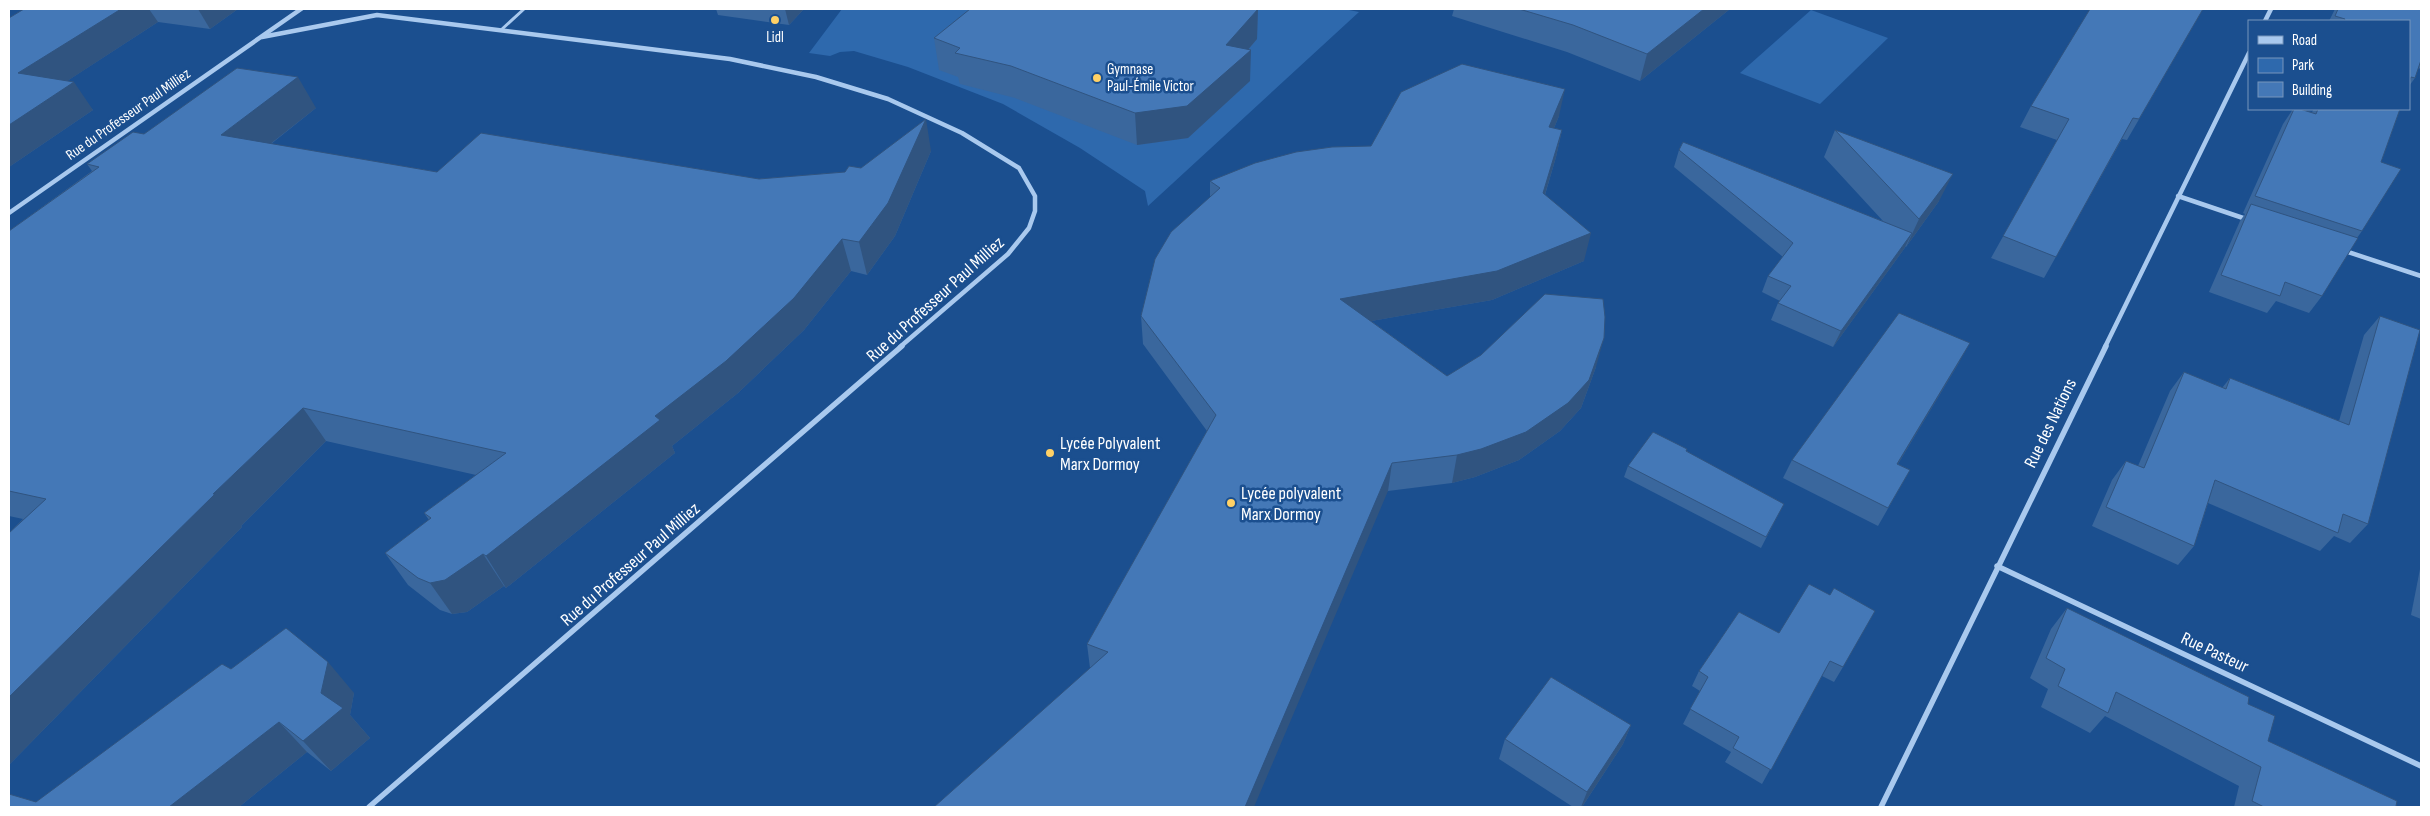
<svg xmlns="http://www.w3.org/2000/svg" width="2430" height="816" font-family="'Sofia Sans Condensed',sans-serif">
<style>
.green{fill:#2e69ad}
.lines{fill:none;stroke-linecap:round;stroke-linejoin:round}
.service{stroke:#a9c9ee;stroke-width:3}
.minor-far1{stroke:#a9c9ee;stroke-width:4.5}
.minor{stroke:#a9c9ee;stroke-width:5.5}
.wall{fill:#3a679d}
.shaded-wall{fill:#305480}
.building{fill:#4478b7;stroke:#305480}
.poi-dot{fill:#ffd166;stroke:#1b4f8f;stroke-width:2}
.labels{text-anchor:middle;stroke-width:5;stroke-linejoin:round;paint-order:stroke}
.far-poi-label{font-size:15px;fill:#fff;stroke:#1b4f8f}
.far-street-label{font-size:15px;fill:#fff;stroke:#1b4f8f}
.street-label{font-size:18px;fill:#fff;stroke:#1b4f8f}
.poi-label{font-size:18px;fill:#fff;stroke:#1b4f8f;text-anchor:start}
</style>
<rect width="100%" height="100%" fill="#1b4f8f"/>
<!-- green -->
<g class="green">
<path d="M842,9H1344L1359,12L1148,206L1145,191L1080,148L1003,104L908,67L854,51L840,52L830,56L809,53Z"/>
<path d="M1811,10L1888,38L1820,104L1740,73Z"/>
</g>
<g class="lines">
<!-- service -->
<path class="service" d="M501,30L524,9"/>
<!-- minor-far1 -->
<g class="minor-far1">
<path d="M2265,21L2271,9"/>
<path d="M262,37L377,15L730,59L816,77L888,99L962,133L1019,168L1035,196V211L1029,228L1008,254L900,347"/>
<path d="M2178,196L2246,219"/>
<path d="M9,213L301,9"/>
<path d="M2342,250L2421,276"/>
<path d="M2105,347L2249,53"/>
</g>
<!-- minor -->
<g class="minor">
<path d="M1997,566L2421,766"/>
<path d="M369,807L902,346"/>
<path d="M1881,807L2106,346"/>
</g>
</g>
<!-- wall -->
<g class="wall">
<path d="M24,9H238L210,29L158,22L67,81L93,110L9,167V18Z"/>
<path d="M716,9H804L789,25L718,15Z"/>
<path d="M1258,9L1257,39L1249,49L1250,81L1188,138L1137,145L1015,98L960,84L958,77L939,70L934,38Z"/>
<path d="M1454,9H1730L1640,81L1567,52L1452,16Z"/>
<path d="M2203,9L2127,140L2122,139L2044,278L1991,258L2057,140L2020,127L2031,106Z"/>
<path d="M2335,9H2421V69L2418,68L2415,78L2409,86V21H2329Z"/>
<path d="M316,108L271,144L437,172L759,179L845,172L931,151L895,236L867,275L851,271L804,330L738,393L672,446L675,453L506,588L504,586L467,612L452,614L440,610L408,585L385,553L429,520L424,513L476,475L326,441L241,526L242,527L9,765V533L23,519L9,516V231L92,171L87,164L144,134Z"/>
<path d="M2293,109L2312,112L2314,109H2400L2381,162L2362,231L2357,238L2322,296L2309,313L2276,301L2267,313L2209,292L2240,221L2245,214L2243,213L2283,124Z"/>
<path d="M1559,116L1554,128L1562,130L1556,157L1545,195L1584,261L1492,300L1371,321L1447,376L1596,367L1581,408L1560,431L1519,460L1475,477L1452,483L1388,491L1090,668L1087,644L1207,431L1143,344L1141,316L1210,198V181L1371,146Z"/>
<path d="M1835,130L1939,201L1906,247V246L1904,249L1833,347L1771,320L1778,303L1780,301L1762,292L1768,276L1783,257L1674,167L1679,150L1883,221L1824,157Z"/>
<path d="M2380,316L2368,524L2350,543L2334,536L2320,551L2208,503L2194,546L2178,565L2092,526L2112,480L2126,461L2138,466L2170,391L2184,372L2222,388L2230,378L2339,421L2364,335Z"/>
<path d="M1960,361L1898,464L1910,470L1878,526L1783,478L1792,460Z"/>
<path d="M1687,451L1778,515L1761,548L1624,477L1628,466Z"/>
<path d="M2421,564V619L2411,615Z"/>
<path d="M2067,608L2248,704L2268,741L2399,807H2234L2239,786L2105,716L2090,733L2041,707L2048,689L2030,678L2051,629Z"/>
<path d="M1739,612L1843,667L1834,682L1822,676L1762,784L1725,762L1731,752L1683,724L1700,691L1692,686L1699,671Z"/>
<path d="M231,669L354,693L350,715L370,738L331,771L307,752L239,807H9L36,802Z"/>
<path d="M1631,725L1623,744L1582,807H1573L1499,759L1505,739Z"/>
</g>
<!-- shaded-wall -->
<g class="shaded-wall">
<path d="M121,9H149L158,22L38,100L18,73Z"/>
<path d="M198,9H238L210,29Z"/>
<path d="M785,9H804L789,25Z"/>
<path d="M1258,9L1257,39L1240,59L1251,50L1250,81L1188,138L1137,145L1135,113L1226,45Z"/>
<path d="M1704,9H1730L1640,81L1647,54Z"/>
<path d="M298,77L316,108L241,167L221,135Z"/>
<path d="M74,82L93,110L9,167V125Z"/>
<path d="M1565,89L1559,116L1543,155L1549,127Z"/>
<path d="M926,119L931,151L895,236L867,275L859,242Z"/>
<path d="M1562,130L1556,157L1537,221L1543,193Z"/>
<path d="M1953,174L1939,201L1906,247L1919,219Z"/>
<path d="M1591,233L1584,261L1492,300L1337,327L1340,299Z"/>
<path d="M1912,233L1904,249L1833,347L1841,331Z"/>
<path d="M842,239L851,271L804,330L738,393L672,446L675,453L506,588L486,556L655,416Z"/>
<path d="M1604,338L1596,367L1581,408L1560,431L1519,460L1475,477L1452,483L1457,455Z"/>
<path d="M1970,343L1960,361L1887,482L1897,464Z"/>
<path d="M303,408L326,441L241,526L242,527L9,765V697L213,494Z"/>
<path d="M1392,463L1388,491L1254,807H1245Z"/>
<path d="M483,554L504,586L467,612L452,614L430,583Z"/>
<path d="M328,662L354,693L350,715L370,738L331,771L303,741L321,693Z"/>
<path d="M279,722L307,752L239,807H169Z"/>
<path d="M1631,725L1623,744L1582,807H1581L1587,792Z"/>
</g>
<!-- building -->
<g class="building">
<path d="M24,9H121L18,73L74,82L9,125V18Z"/>
<path d="M970,9H1258L1226,45L1251,50L1187,106L1135,113L1011,66L955,53L960,48L934,38Z"/>
<path d="M1519,9H1704L1647,54L1573,25Z"/>
<path d="M2090,9H2203L2139,119L2133,118L2056,257L2003,236L2069,119L2031,106Z"/>
<path d="M2338,9H2421V60L2415,78L2411,77L2409,84V21H2344L2345,19L2335,16Z"/>
<path d="M1462,64L1565,89L1549,127L1562,130L1543,193L1591,233L1497,271L1340,299L1447,376L1481,355L1545,294L1603,299L1605,317L1604,338L1589,380L1568,403L1526,432L1481,449L1457,455L1392,463L1245,807H934L1108,652L1087,644L1216,415L1141,316L1155,259L1171,232L1220,188L1210,181L1255,163L1296,152L1332,147L1371,146L1401,92Z"/>
<path d="M237,68L298,77L221,135L437,172L481,133L759,179L845,172L849,166L861,168L926,119L888,203L859,242L842,239L794,298L726,361L655,416L660,420L486,556L483,554L445,580L430,583L418,578L385,553L431,518L424,513L506,453L303,408L213,494H215L9,697V533L46,499L9,491V231L99,167L87,164L133,132L144,134Z"/>
<path d="M2294,109H2300L2316,114L2318,109H2400L2381,162L2401,169L2362,231L2255,196Z"/>
<path d="M1835,130L1953,174L1919,219Z"/>
<path d="M1683,142L1912,233L1841,331L1778,303L1791,286L1768,276L1793,243L1679,150Z"/>
<path d="M2251,204L2358,238L2322,296L2285,282L2280,296L2221,275Z"/>
<path d="M1899,313L1970,343L1897,464L1910,470L1888,508L1792,460Z"/>
<path d="M2380,316L2420,330L2368,524L2343,514L2338,533L2215,480L2194,546L2106,507L2126,461L2144,468L2184,372L2226,389L2230,378L2349,425Z"/>
<path d="M1653,432L1687,449L1686,451L1784,504L1766,537L1628,466Z"/>
<path d="M1809,584L1830,595L1834,588L1875,611L1843,667L1830,661L1771,770L1733,748L1739,737L1690,709L1708,677L1699,671L1739,612L1779,633Z"/>
<path d="M2067,608L2249,697L2248,704L2275,716L2268,741L2397,801L2396,806L2399,807H2264L2252,801L2261,767L2116,692L2108,713L2058,686L2065,669L2046,658Z"/>
<path d="M286,628L328,662L321,693L343,708L303,741L279,722L169,807H9V794L36,802L222,664L231,669Z"/>
<path d="M1551,677L1631,725L1587,792L1505,739Z"/>
</g>
<!-- markers -->
<g class="poi-dot">
<circle cx="775" cy="20" r="5"/>
<circle cx="1097" cy="78" r="5"/>
<circle cx="1050" cy="453" r="5"/>
<circle cx="1231" cy="503" r="5"/>
</g>
<g class="labels">
<!-- far-poi labels -->
<g class="far-poi-label">
<text x="775" y="42">Lidl</text>
<text x="1107" y="74" text-anchor="start">Gymnase<tspan x="1107" dy="17">Paul-Émile Victor</tspan></text>
</g>
<!-- far-street labels -->
<g class="far-street-label">
<text transform="translate(128 114) rotate(-35)" y="5">Rue du Professeur Paul Milliez</text>
</g>
<!-- street labels -->
<g class="street-label">
<text transform="translate(935 299) rotate(-42)" y="6">Rue du Professeur Paul Milliez</text>
<text transform="translate(2050 423) rotate(-64)" y="6">Rue des Nations</text>
<text transform="translate(630 564) rotate(-41)" y="6">Rue du Professeur Paul Milliez</text>
<text transform="translate(2215 652) rotate(25)" y="6">Rue Pasteur</text>
</g>
<!-- poi labels -->
<g class="poi-label">
<text x="1060" y="449">Lycée Polyvalent<tspan x="1060" dy="21">Marx Dormoy</tspan></text>
<text x="1241" y="499">Lycée polyvalent<tspan x="1241" dy="21">Marx Dormoy</tspan></text>
</g>
</g>
<!-- border -->
<rect width="2430" height="816" fill="none" stroke="#ffffff" stroke-width="20"/>
<!-- legend -->
<rect x="2248" y="20" width="162" height="90" fill="#1b4f8f" stroke="#7695bc"/>
<rect x="2258" y="36" width="25" height="8" fill="#a9c9ee" stroke="#7695bc"/>
<text x="2292" y="45" font-size="15" fill="#ffffff">Road</text>
<rect x="2258" y="58" width="25" height="15" fill="#2e69ad" stroke="#7695bc"/>
<text x="2292" y="70" font-size="15" fill="#ffffff">Park</text>
<rect x="2258" y="82" width="25" height="15" fill="#4478b7" stroke="#7695bc"/>
<text x="2292" y="95" font-size="15" fill="#ffffff">Building</text>
</svg>
